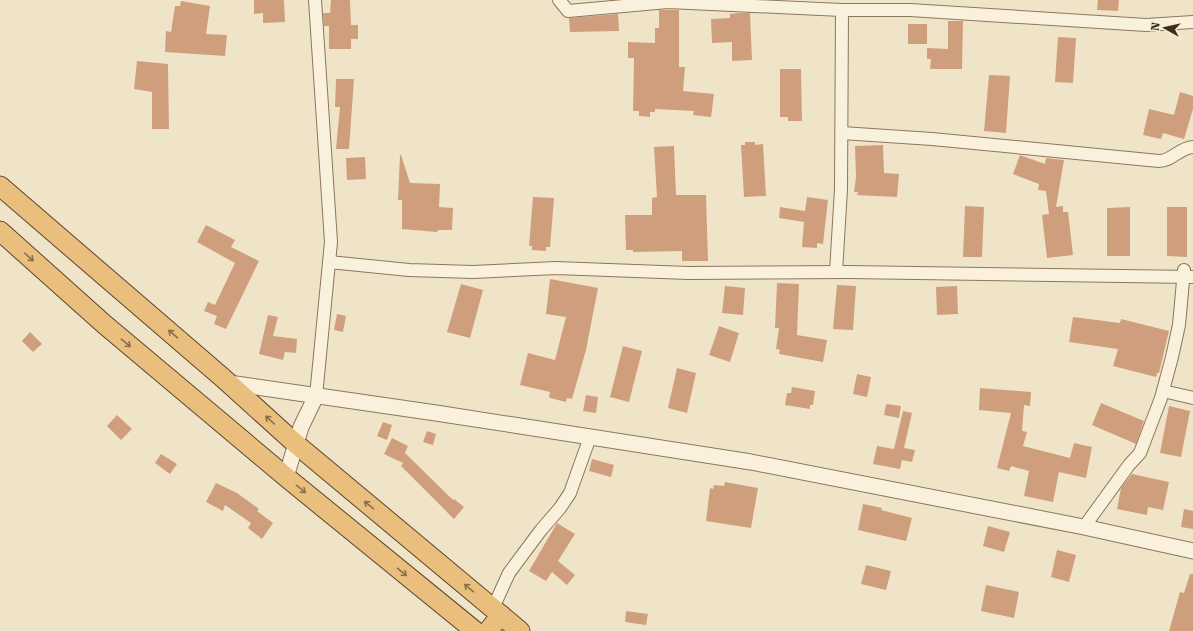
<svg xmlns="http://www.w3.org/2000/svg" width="1193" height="631" font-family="'Roboto Serif',serif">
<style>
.building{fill:#cf9f7d}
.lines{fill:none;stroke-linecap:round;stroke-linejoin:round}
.minor-casing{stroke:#8d765c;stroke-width:14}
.tertiary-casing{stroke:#8d765c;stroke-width:17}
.trunk-casing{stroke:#5b4430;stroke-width:21}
.minor{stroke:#faf1dc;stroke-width:12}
.tertiary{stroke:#faf1dc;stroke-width:15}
.trunk{stroke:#eabe7c;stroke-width:19}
.oneway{stroke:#8b6f49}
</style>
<rect width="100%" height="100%" fill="#f0e4c8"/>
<!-- building -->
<g class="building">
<path d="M254,0H284L285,22L263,23V13L254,14Z"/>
<path d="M331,0H350L351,25H358V39H351V49H329V26H324L323,13H330Z"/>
<path d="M1098,0H1119L1118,11L1097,10Z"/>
<path d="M181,1L210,6L206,34L227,35L225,56L165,52L166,31L171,32L175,6H180Z"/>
<path d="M659,10H679V67H685L683,91L714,94L711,117L693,115L694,111L655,109V112H650V117L639,116V111H633L634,58H628V42L655,43V28H659Z"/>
<path d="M739,13H750L752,60L732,61V42L712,43L711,19L730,18V14Z"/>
<path d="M618,14L619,31L570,32L569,18Z"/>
<path d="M948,21H963L962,69H930L931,59H927V48L948,49Z"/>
<rect x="908" y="24" width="19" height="20"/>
<path d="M1058,37L1076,38L1073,83L1055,82Z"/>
<path d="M137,61L168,64L169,129H152V92L134,89Z"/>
<path d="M780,69H801L802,121H788V117H780Z"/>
<path d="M989,75L1010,76L1006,133L984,131Z"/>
<path d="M336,79H354L349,149H336L340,107H335Z"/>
<path d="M1180,92L1193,96V109L1184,139L1163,133L1161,139L1143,135L1149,109L1174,115Z"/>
<path d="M745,142H755V145L763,144L766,196L744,197L741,145H745Z"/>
<path d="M883,145L884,173L899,174L897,197L857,195L858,192H854L856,177L855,146Z"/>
<path d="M674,146L676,195H706L708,261H682V251L633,252V250H626L625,215H652V198L657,197L654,147Z"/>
<path d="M400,155H401L410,183L440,184L439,207L453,208L452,230H438L437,232L402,229V200H398Z"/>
<path d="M1020,155L1045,164L1046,158L1064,160L1056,207L1063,206V212H1068L1073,255L1047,258L1042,215L1049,214L1046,191L1038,190L1039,184L1013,174Z"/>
<path d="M365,157L366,179L347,180L346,158Z"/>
<path d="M533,197L554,198L550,247H546V251L532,250V246H529Z"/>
<path d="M807,197L828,200L823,244L817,243V248L802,247L804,222L779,218L780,207L805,211Z"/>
<path d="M965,206L984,207L982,257H963Z"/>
<path d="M1130,207V256H1107V208Z"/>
<path d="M1167,207H1187V257L1167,256Z"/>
<path d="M206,225L235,240L231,247L259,261L226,329L214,324L217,316L204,311L208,302L215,305L235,263L197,242Z"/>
<path d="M550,279L598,288L586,350L572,399L567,398L566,402L550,398L549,397L550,392L520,385L528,353L555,360L566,317L546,314Z"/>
<path d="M777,283L799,284L797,335L827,340L823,362L779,354L780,350L776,349L779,328H775Z"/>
<path d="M461,284L483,290L470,338L447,332Z"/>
<path d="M837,285L856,286L853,330L833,329Z"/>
<path d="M725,286L745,288L743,315L722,313Z"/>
<path d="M957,286L958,314L937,315L936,287Z"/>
<path d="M337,314L346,316L343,332L334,330Z"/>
<path d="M268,315L278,317L273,336L297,339L296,353L285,352L283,360L259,354Z"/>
<path d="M1073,317L1120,323L1121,319L1169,331L1159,373H1157L1156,377L1113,366L1118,349L1069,342Z"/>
<path d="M719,326L739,333L730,362L709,355Z"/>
<path d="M30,332L42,344L33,352L22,341Z"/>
<path d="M623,346L642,351L629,402L610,397Z"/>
<path d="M677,368L696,373L687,413L668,408Z"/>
<path d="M857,374L871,377L867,397L853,394Z"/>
<path d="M792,387L815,391L813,405H810V409L785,405L787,393H791Z"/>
<path d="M980,388L1031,392L1030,406L1024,405L1022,431L1027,432L1023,446L1070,458L1074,443L1092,447L1086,478L1059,472L1053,502L1024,496L1029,471L1011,466L1009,471L997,468L1011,413L979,410Z"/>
<path d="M586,395L598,397L596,413L583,411Z"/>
<path d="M1101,403L1144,421L1136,444L1092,425Z"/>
<path d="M886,404L901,406L899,418L884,415Z"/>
<path d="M1169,406L1190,411L1181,457L1160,453Z"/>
<path d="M903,411L912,413L904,448L915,450L912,462L902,460L900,469L873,464L877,446L894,449Z"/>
<path d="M117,415L132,429L121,440L107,426Z"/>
<path d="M383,422L392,425L387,440L377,436Z"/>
<path d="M427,431L436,434L433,445L423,442Z"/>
<path d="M392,438L408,446L405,453L453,500L454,499L464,507L454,519L401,466L403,463L384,454Z"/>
<path d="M161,454L177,464L170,474L155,463Z"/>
<path d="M592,459L614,465L611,477L589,471Z"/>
<path d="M1132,474L1169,482L1163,510L1148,507L1147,515L1117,509L1121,488Z"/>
<path d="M725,482L758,488L751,528L706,521L710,488L713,489L714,485L724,486Z"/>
<path d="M216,483L237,493L259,509L257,511L273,523L262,539L248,528L251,523L225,505L223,511L206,502Z"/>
<path d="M863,504L882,508L881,510L912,518L906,541L858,530Z"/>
<path d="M1184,509L1193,511V529L1181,527Z"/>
<path d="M557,523L575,534L558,561L575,575L567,585L552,572L546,581L529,571Z"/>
<path d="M988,526L1010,532L1004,552L983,546Z"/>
<path d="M1057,550L1076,555L1069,582L1051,577Z"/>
<path d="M866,565L891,571L886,590L861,584Z"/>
<path d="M1190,574H1193V631H1169L1180,592L1184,593Z"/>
<path d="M986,585L1019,592L1014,618L981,611Z"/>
<path d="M626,611L648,614L646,625L625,622Z"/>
</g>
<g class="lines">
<defs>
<g id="minor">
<path d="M315,0L331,242L316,396"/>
<path d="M559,0L568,11L668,2L842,10H910L1146,25L1193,22"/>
<path d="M842,133L932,139L1159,161C1172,161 1179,148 1193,147"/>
<path d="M329,262L409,270L473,272L556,268L688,273L848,272L1193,277"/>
<path d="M836,272L841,189L842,10"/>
<path d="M1163,391L1193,398"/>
<path d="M1084,527L1129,465L1140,453L1161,398L1172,357L1179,325L1184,270"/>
<path d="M493,608L509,573L541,530L560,508L570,493L590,437"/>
</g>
<g id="tertiary">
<path d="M229,383L436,413L751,462L1084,527L1193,551"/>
<path d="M286,477L301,427L316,396"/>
</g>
<g id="trunk">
<path d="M0,186L223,378L296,444L520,631"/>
<path d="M0,231L104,324L286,477L475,631"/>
<path d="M488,631L501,615"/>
</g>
</defs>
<!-- minor casing -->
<use href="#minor" class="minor-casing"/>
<!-- tertiary casing -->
<use href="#tertiary" class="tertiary-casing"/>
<!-- trunk casing -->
<use href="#trunk" class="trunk-casing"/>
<!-- minor -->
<use href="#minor" class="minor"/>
<!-- tertiary -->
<use href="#tertiary" class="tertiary"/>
<!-- trunk -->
<use href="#trunk" class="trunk"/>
</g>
<!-- one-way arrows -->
<defs><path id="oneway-shaft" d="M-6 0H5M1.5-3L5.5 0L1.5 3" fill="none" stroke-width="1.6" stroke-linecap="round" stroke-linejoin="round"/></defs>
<g class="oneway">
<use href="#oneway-shaft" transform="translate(29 257) rotate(42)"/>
<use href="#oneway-shaft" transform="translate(173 334) rotate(-139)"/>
<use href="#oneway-shaft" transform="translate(126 343) rotate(40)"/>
<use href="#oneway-shaft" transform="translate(270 420) rotate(-138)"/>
<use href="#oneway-shaft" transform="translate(301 489) rotate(39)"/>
<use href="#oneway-shaft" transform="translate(369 505) rotate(-140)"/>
<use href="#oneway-shaft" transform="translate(402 572) rotate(39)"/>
<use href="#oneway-shaft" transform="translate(469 588) rotate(-140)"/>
</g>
<!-- north arrow -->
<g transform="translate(1165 28) rotate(278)" stroke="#f7eed8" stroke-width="3" paint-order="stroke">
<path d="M0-3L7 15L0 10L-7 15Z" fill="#3d2e20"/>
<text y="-6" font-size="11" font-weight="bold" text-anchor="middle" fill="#3d2e20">N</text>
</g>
</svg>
